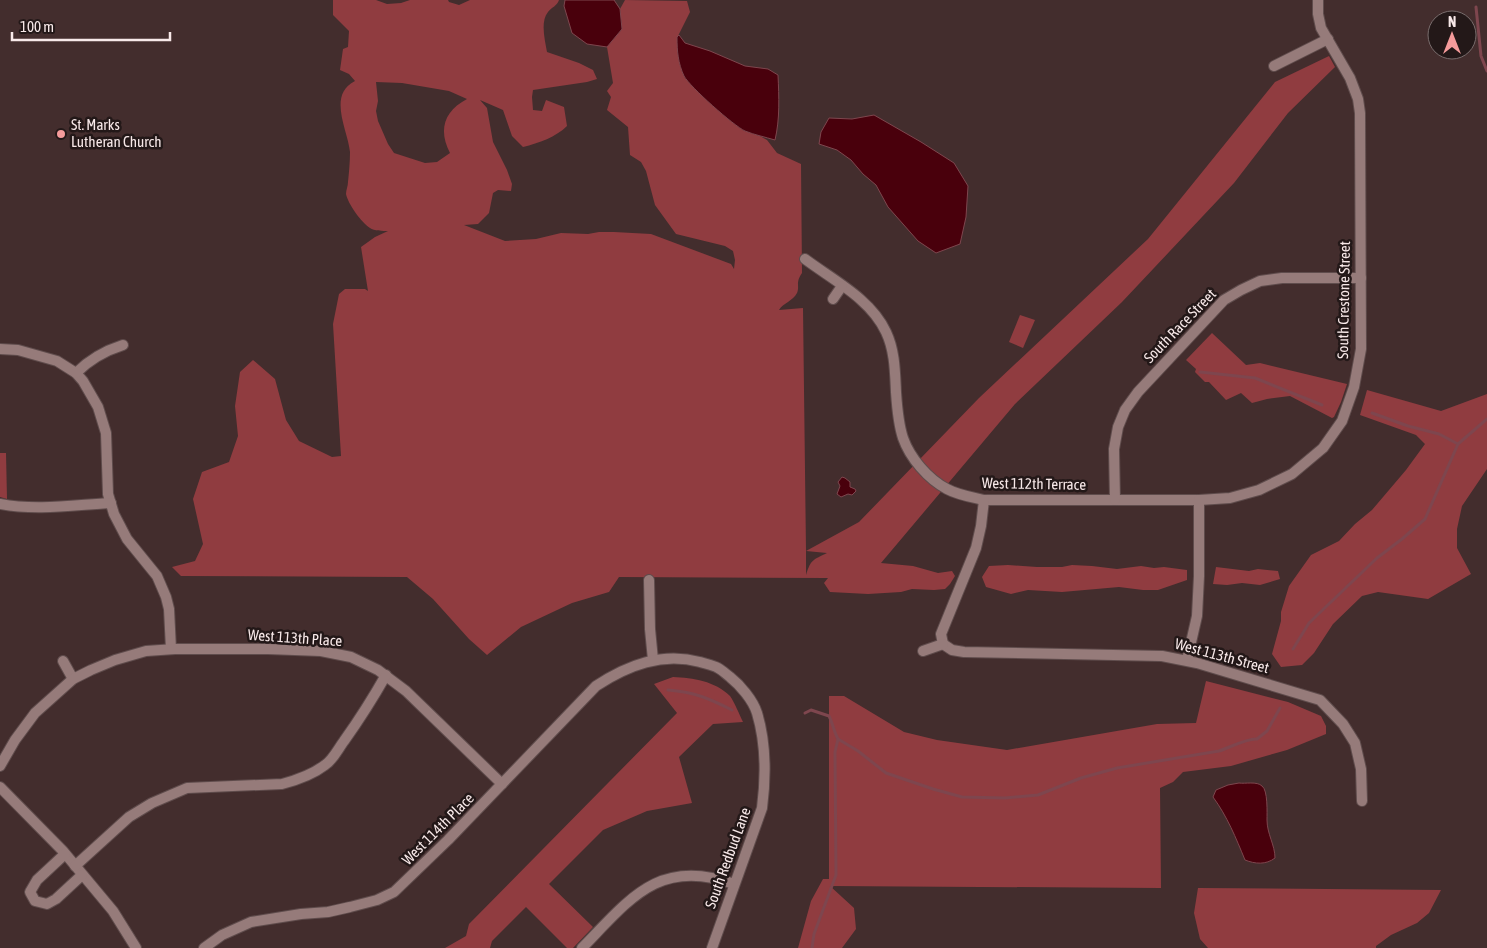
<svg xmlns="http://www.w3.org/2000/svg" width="1487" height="948" font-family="'Asap Condensed',sans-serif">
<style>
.green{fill:#903c40;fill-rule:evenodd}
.water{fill:#49000c;stroke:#7e464e}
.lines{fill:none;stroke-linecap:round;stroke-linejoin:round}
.stream{stroke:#7e464e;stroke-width:3}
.minor-casing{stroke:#5f4c4c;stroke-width:12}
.minor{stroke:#967b7a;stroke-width:10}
.poi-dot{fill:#f59b9b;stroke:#231818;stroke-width:2}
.labels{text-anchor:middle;stroke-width:5;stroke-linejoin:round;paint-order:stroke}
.poi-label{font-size:15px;fill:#f8e9e9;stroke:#231818;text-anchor:start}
.street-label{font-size:15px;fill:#f8e9e9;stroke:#231818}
</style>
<rect width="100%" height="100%" fill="#432d2d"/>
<!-- green -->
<g class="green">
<path d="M333,0H376L387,4L401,3L410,0H448L449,2L459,5L470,0H559C557,6 552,7 548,12C540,22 545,40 547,52L579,63L593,70L597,79L587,82L533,90L532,97L533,110L542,111L546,100L564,107L567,126C556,137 539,143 523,147L512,136L503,110L480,100L487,108L493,142L507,170L512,184L511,191L498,190L493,193L489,213L478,224L464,225L505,241L536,239L561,233L588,234L599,232H614L651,234L731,264L734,269L735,260L733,251L725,246L676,234L655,205L646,171L641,162L630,155L628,127L607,110L611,97L607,91L613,83L607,47L622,29L620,9L625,0L687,1L690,12L677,38L685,78L709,102L743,130L760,136L767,140L777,153L801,164L802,273C795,283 800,286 797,293C793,301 783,303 779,310L803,308L806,551L859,522L979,398L1148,239L1275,82L1329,56L1335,67L1288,113L1234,183L1122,302L1015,404L881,563L913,566L938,573L952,571L955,576L950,584L945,589L934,590L912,589L901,592L868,594L830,592L824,583L828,578L619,577L609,592L572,603L521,627L487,655L469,639L433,599L407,577L181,576L172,567L195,561L203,544L193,499L202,472L229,462L238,436L235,406L240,372L253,360L275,379L286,420L299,441L332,457L341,456L333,324L339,294L345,289H365L368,291L361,247L375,237L388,231C383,231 374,231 370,228C361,222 348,204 346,194C346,190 348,186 348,182C349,172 350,162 350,152C348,130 327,95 355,81L349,74L340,70L343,49L348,47L349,31L333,15ZM376,82L402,83L449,91L467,99C444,111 438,130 450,153L437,162L425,163L394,153L388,144L378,121L376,111L378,101ZM806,551L827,553C813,560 811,559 806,575Z"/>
<path d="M1020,315L1035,320L1023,348L1009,342Z"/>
<path d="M1212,333L1246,365L1260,363L1347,384L1341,402L1334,417L1332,418L1290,396L1267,399L1252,403L1241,393L1226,400L1209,382H1205L1195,372L1196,369L1186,360Z"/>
<path d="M1367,390L1441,411L1487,394V469L1462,506L1457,529V548L1471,574L1428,599L1378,592L1362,596L1333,624L1314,653L1302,665L1281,667L1272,654L1281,621V612L1289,586L1311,555L1339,541L1355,524L1372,510L1406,470L1425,444L1416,435L1360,415Z"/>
<path d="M0,453H6L7,499L0,497Z"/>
<path d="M1008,565L1037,567H1062L1072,565L1092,566L1117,569L1141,566L1154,568L1164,567L1187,570V580L1158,590H1143L1119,587L1062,592L1028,590L1011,594L986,587L982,577L989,566Z"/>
<path d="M1216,567L1249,571L1258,569L1278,571L1280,579L1260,585L1242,583L1227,585L1213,584Z"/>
<path d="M673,677C693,678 715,681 730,696C735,703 739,714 743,722L713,724L679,757L692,803L647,811L603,830L549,884L593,927L573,948H567L526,907L492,941L490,948H445L466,936L469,924L677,713L654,684Z"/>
<path d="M1206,681L1288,702L1321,716L1326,726V734L1287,750L1231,766L1183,772L1173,782L1160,788L1161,888L830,886L854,908L856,929L842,948H798L811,901L823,879H829V696H844L904,732L937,740L1007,750L1157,724L1196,723Z"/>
<path d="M1198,888L1441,890L1429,913L1417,923L1391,935L1376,946V948H1208L1200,939L1194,913Z"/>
</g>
<!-- water -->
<g class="water">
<path d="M565,0H614L620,9L622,29L607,47L587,44L572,33L564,6Z"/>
<path d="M679,35L685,43L710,51L745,66L768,69L778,75C779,97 780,119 775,140C765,137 755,135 745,131C734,126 690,87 684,76C678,63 677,51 677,37Z"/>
<path d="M874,115L921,142L954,163L968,186L966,217L960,244L936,253L918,241L888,207L876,185L863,174L851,160L837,150L819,144L821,132L829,118L852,119Z"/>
<path d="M842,477L845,478L850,482V487L855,489L856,491L852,495L848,494L841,497L837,494L840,486L838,482Z"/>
<path d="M1239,783C1245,784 1257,781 1262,786C1268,790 1267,813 1267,820C1267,834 1275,845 1275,858C1266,865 1255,864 1245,860C1236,838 1227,816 1213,797L1216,790L1228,785Z"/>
</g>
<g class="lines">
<!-- stream -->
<g class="stream">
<path d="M1476,7L1481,56L1487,71"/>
<path d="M1200,372L1255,378L1322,405"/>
<path d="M1372,413L1408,426L1439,434L1458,444"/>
<path d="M1293,649L1309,623L1377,558L1402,539L1425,519L1458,444L1487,419"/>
<path d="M668,690C694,692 708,698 732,710"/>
<path d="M805,713L811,710L829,716C833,724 834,732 838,739"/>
<path d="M812,948L814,934L836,875L835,752L838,739L858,751L886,773L933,789L962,797L1005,798L1038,795L1081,778L1117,768L1219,751C1229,748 1247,738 1257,739L1267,731L1280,708"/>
</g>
<defs>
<g id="minor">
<path d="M1274,66L1328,39"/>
<path d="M805,259C833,280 871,299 886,332C895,351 895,372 896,392C897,407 898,423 903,438C910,458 928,479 947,489C958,495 971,497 984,500H1199"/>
<path d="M833,299L842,286"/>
<path d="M0,349L18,350L57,361L76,373L83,381L98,407L106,433L108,494L114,514L127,539L157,576L166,597L169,609L171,649"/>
<path d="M76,373C90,359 104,351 123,345"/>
<path d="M1115,500L1114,449L1118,427L1125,410L1138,392L1224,300L1241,290L1260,281L1282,278H1361"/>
<path d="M0,504C36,511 74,505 111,503"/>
<path d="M649,580L650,629L653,660"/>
<path d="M943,644L952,650L964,652L1162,656L1197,663L1320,700L1343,724L1355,743L1361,769L1362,801"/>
<path d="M943,644L941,634L976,548L981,526L984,500"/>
<path d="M923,651L943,644"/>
<path d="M1187,660L1197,616L1199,576V500L1230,498L1259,490L1292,474L1323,448L1342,421L1354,387L1361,349L1360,113L1358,99L1350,78L1321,28L1318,14V0"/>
<path d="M63,661L73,679"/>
<path d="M0,766L15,740L35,713L73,679L91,670L115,660L146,651L175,649H268L321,651L351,657L378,670L406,691L502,784"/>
<path d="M0,787L63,851L113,911L136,948"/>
<path d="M65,854L37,880L30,892L35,901L47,904L56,899L82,875"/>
<path d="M75,866L129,817L152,803L187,788L282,784C297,780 312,775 325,765C333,760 338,749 344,741C359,720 373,698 386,675"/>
<path d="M204,948L222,935L251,922L301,914L328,912L350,907L377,900L394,892L448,840L596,686C628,665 662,652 700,662C706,664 713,665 718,668C722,670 726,674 730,677C740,685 753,700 757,713C766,743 766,777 762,808L712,948"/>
<path d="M582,948C630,899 659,857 734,884"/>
</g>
</defs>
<!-- minor casing -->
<use href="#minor" class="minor-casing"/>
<!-- minor -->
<use href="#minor" class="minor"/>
</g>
<!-- markers -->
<circle class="poi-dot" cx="61" cy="134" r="5"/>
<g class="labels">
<!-- poi labels -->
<g class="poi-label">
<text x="71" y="130">St. Marks<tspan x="71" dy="17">Lutheran Church</tspan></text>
</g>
<!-- street labels -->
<g class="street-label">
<text transform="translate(1344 300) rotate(-89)" y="5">South Crestone Street</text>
<text transform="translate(1180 326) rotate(-46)" y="5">South Race Street</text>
<text transform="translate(1034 484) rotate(1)" y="5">West 112th Terrace</text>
<text transform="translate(295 638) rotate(4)" y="5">West 113th Place</text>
<text transform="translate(1222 656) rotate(15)" y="5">West 113th Street</text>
<text transform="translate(438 829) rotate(-45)" y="5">West 114th Place</text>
<text transform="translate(728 858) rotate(-70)" y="5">South Redbud Lane</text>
</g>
</g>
<!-- north arrow -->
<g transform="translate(1452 35)"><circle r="24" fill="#231818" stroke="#786c6c"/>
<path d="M0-4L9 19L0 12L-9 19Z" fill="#f59b9b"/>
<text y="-8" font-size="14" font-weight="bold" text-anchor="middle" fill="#f8e9e9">N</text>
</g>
<!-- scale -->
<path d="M12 32v8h158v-8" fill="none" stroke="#f8e9e9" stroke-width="2.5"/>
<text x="20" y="32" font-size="15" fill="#f8e9e9" stroke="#231818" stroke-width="4" paint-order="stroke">100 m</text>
</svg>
